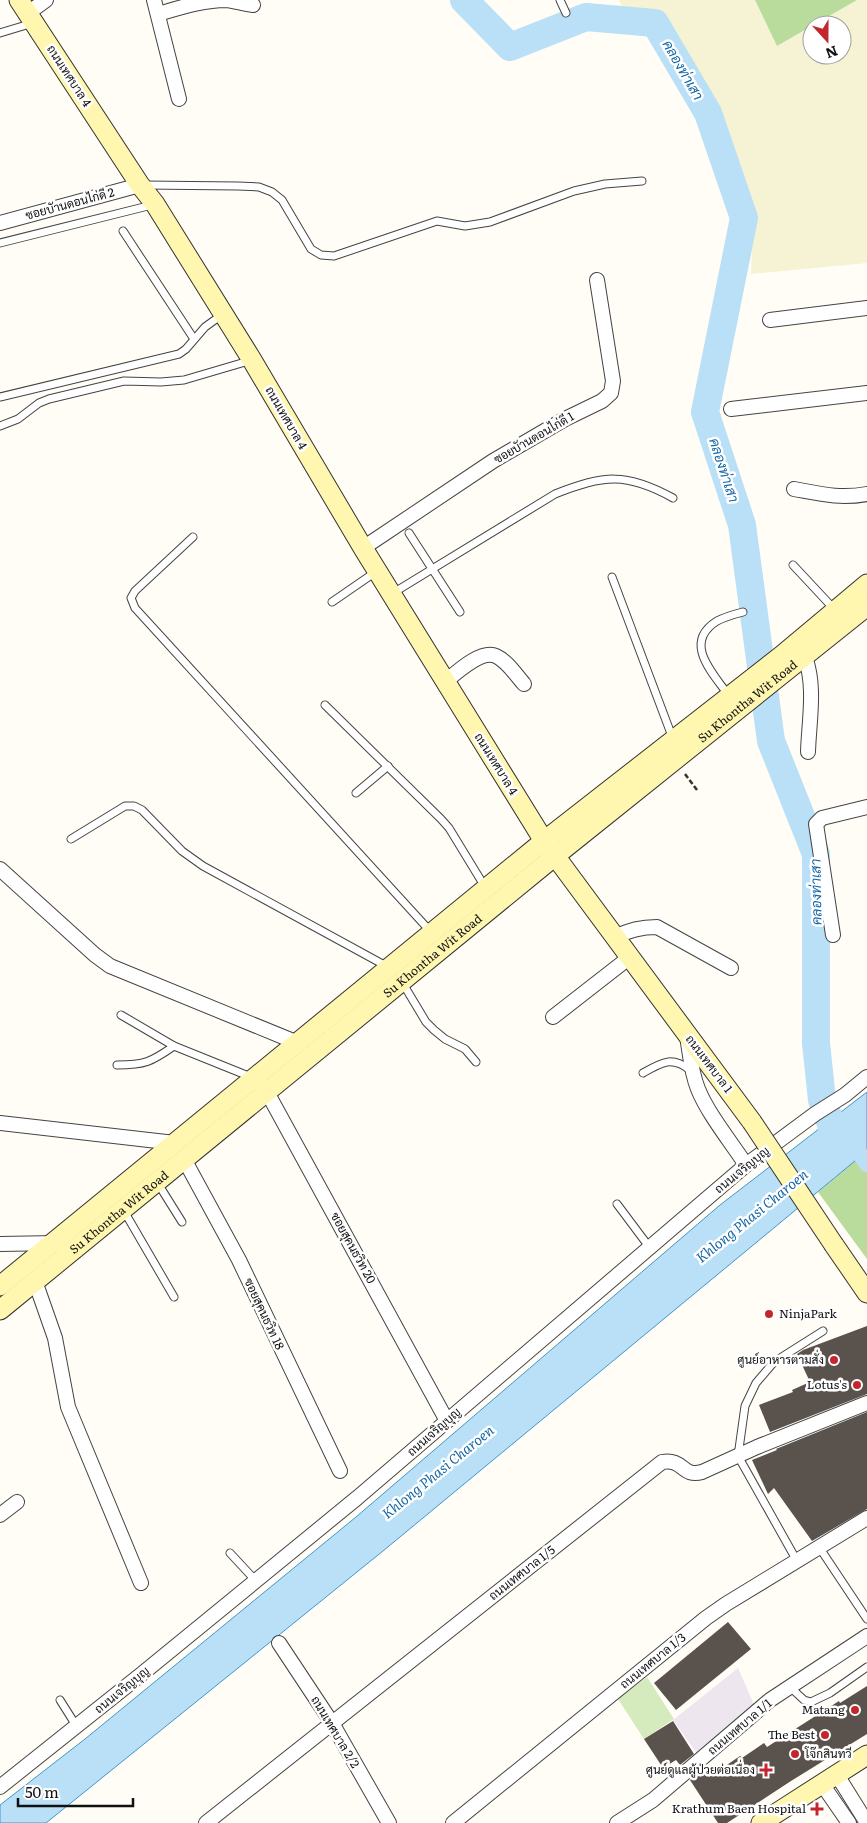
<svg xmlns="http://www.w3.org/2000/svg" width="867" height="1823" font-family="Literata,Sarabun,serif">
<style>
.industrial{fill:#eee6ef}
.farmland{fill:#f6f3d4}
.green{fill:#d5ebbd}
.forest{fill:#b9dc9c}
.water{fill:#b9e0f7;stroke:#3f96cf}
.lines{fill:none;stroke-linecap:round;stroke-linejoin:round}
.canal{stroke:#b9e0f7;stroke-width:16}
.river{stroke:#b9e0f7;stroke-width:28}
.building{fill:#5a524d}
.lane-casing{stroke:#444;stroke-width:9}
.street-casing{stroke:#444;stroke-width:16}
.secondary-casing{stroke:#333;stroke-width:21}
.path{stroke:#333;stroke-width:2.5;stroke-dasharray:5 2.5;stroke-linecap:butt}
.lane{stroke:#fff;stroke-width:7}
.street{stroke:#fff;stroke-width:14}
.secondary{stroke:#fff6b0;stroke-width:19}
.secondary-bridge-casing{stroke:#333;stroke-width:21;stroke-linecap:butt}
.secondary-bridge{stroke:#fff6b0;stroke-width:19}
.poi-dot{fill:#c4262e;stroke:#fff;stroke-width:2}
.labels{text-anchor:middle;stroke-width:5;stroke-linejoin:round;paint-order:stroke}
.street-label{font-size:12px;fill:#111;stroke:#fff}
.poi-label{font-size:12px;fill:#111;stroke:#fff;text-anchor:end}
.water-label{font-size:14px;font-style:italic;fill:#1768a6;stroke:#fff}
</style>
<rect width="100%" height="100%" fill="#fffdf5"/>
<!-- industrial -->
<path class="industrial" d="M738,1668L755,1707L698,1755L673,1720Z"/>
<!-- farmland -->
<path class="farmland" d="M619,0H755L777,46L812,26V55H842V25H814L857,0H867V263L751,274L753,220L735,162L698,75L666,21L623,9Z"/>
<!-- green -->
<path class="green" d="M647,1677L674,1719L644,1739L618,1699Z"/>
<!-- forest -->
<g class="forest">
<path d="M755,0H857L777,46Z"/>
<path d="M867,1151V1259L818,1192Z"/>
</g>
<!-- water -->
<path class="water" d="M867,1092V1151L383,1551L46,1823H0V1805L85,1739L356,1517L720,1205Z"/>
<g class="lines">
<!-- canal -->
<path class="canal" d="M850,1139L867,1164"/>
<!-- river -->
<path class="river" d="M464,0L510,47L586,17L655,23L708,113L744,218L705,412L742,525L771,741L816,854V1043L822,1100L839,1145"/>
</g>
<!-- building -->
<g class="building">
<path d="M867,1326V1394L770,1432L759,1405L793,1392L792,1390L810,1382L797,1354L803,1350Z"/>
<path d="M867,1412V1509L812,1541L774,1488L768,1494L752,1460L777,1450L776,1449Z"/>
<path d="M728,1622L751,1649L676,1710L654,1683Z"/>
<path d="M867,1686V1734L791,1781L727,1823H718L690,1780L703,1768L709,1777L740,1756L742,1758L764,1743L767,1747L839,1701L840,1703Z"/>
<path d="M673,1721L694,1754L680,1765L676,1760L663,1768L644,1739Z"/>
</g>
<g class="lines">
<defs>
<g id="lane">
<path d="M560,0L566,13"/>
<path d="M0,33L33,23"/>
<path d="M144,185L238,186L259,187L272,192L282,200L311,249L321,255L334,256L437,221L465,226L490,222L574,191L605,184L642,181"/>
<path d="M123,231L194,339"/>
<path d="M0,243L152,205"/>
<path d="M0,397L179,354L186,349L205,327L223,314"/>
<path d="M0,426L18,419L39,403L49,399L124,381L161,382L184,380L252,360"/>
<path d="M409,533L460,612"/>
<path d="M193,537L135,591L131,598L135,608L431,932"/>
<path d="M793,565L835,610"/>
<path d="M612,577L673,739"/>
<path d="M393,593L555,494C604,475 626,472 673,498"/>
<path d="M332,602L377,571"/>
<path d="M729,696C713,673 682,643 717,621C725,617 735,614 743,612"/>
<path d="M325,705L441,819L449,828L485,887"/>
<path d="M356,793L388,766"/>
<path d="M71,839L125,806H134L142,810L182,851L203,866L388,967"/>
<path d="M402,982L426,1022L434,1030L445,1039L465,1049L476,1062"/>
<path d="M121,1015L174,1046L251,1077"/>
<path d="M117,1065C145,1065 151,1062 174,1046"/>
<path d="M643,1073C662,1062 672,1056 690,1070"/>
<path d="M157,1182L182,1222"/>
<path d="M617,1204L650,1248"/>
<path d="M124,1211L174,1297"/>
<path d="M819,1547L867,1619"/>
<path d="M230,1553L256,1581"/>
<path d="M797,1561L738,1456L745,1406L756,1383L774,1362L823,1331"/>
<path d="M790,1687L804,1700L811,1702L830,1693L867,1667"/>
<path d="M60,1700L77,1727"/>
</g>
<g id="street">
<path d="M154,0L179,99"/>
<path d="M28,13L46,0"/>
<path d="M158,14C179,8 203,0 226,0C235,1 244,4 253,5"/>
<path d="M0,223L140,185"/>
<path d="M770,320L867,308"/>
<path d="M731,409L867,393"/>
<path d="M794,489C821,494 840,499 867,494"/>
<path d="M363,548L493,461L565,419L602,401L611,393L613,381L597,280"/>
<path d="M805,657C816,687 809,720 808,752"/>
<path d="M445,682C456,673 481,649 496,656C507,661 516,675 524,684"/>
<path d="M0,869L95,955L110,966L298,1043"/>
<path d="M833,935L816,824L822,818L867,807"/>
<path d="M615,937C630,930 641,927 657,927L731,968"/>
<path d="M553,1017L630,957"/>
<path d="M687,1036C690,1054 691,1072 698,1089C708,1114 731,1142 746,1165"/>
<path d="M261,1086L267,1092L447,1421"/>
<path d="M0,1123L175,1143"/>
<path d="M184,1159L239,1260L340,1471"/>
<path d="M0,1244L57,1243"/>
<path d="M35,1281L55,1338L68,1407L141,1583"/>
<path d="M0,1515L17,1502"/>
<path d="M279,1643L332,1723L389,1823"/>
<path d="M837,1775L867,1823"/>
<path d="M822,1784L849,1823"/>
<path d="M0,1787L143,1673L357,1498L746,1165L815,1114L845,1095L867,1077"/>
<path d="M206,1823L662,1462C684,1458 682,1478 702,1472L757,1447L867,1403"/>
<path d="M453,1823L706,1618L726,1604L867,1518"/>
<path d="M617,1823L653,1800L770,1700L867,1636"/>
</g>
<g id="secondary">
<path d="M19,0L140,185L155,204L252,360L363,548L544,841L752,1122"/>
<path d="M834,1245L867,1293"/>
<path d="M0,1286L544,841L781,656L867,584"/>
<path id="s1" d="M0,1310L555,856L867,606"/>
<path d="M761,1823L867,1755"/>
</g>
</defs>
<!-- lane casing -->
<use href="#lane" class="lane-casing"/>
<!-- street casing -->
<use href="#street" class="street-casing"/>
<!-- secondary casing -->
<use href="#secondary" class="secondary-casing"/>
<!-- path -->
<path class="path" d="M685,774L697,790"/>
<!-- lane -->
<use href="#lane" class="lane"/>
<!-- street -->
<use href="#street" class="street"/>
<!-- secondary -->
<use href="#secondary" class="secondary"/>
<defs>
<path id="secondary-bridge" d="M752,1122L834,1245"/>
</defs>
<!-- secondary-bridge casing -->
<use href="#secondary-bridge" class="secondary-bridge-casing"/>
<!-- secondary-bridge -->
<use href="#secondary-bridge" class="secondary-bridge"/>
</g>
<!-- markers -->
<g class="poi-dot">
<circle cx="769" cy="1314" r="5"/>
<circle cx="834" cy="1360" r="5"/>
<circle cx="857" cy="1385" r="5"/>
<circle cx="855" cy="1710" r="5"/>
<circle cx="825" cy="1735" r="5"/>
<circle cx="795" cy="1754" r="5"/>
<path d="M763.5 1762.5h5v5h5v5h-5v5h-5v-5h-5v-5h5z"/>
<path d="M814.5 1801.5h5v5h5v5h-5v5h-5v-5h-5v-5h5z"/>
</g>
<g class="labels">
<!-- street labels -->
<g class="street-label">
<text transform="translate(69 76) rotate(57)" y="4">ถนนเทศบาล 4</text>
<text transform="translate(70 204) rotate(-15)" y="4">ซอยบัานดอนไก่ดี 2</text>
<text transform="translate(286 418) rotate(60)" y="4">ถนนเทศบาล 4</text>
<text transform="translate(534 438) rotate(-30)" y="4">ซอยบัานดอนไก่ดี 1</text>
<text dy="4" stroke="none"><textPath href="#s1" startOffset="964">Su Khontha Wit Road</textPath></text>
<text transform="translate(496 764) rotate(58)" y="4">ถนนเทศบาล 4</text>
<text dy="4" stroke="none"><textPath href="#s1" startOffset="559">Su Khontha Wit Road</textPath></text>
<text transform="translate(709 1064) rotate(53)" y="4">ถนนเทศบาล 1</text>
<text transform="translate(742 1170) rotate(-39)" y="4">ถนนเจริญบุญ</text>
<text dy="4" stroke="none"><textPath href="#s1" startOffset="154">Su Khontha Wit Road</textPath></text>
<text transform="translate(353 1248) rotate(61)" y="4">ซอยสุคนธวิท 20</text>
<text transform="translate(264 1314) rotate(65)" y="4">ซอยสุคนธวิท 18</text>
<text transform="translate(434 1432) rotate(-41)" y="4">ถนนเจริญบุญ</text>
<text transform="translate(522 1573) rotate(-38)" y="4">ถนนเทศบาล 1/5</text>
<text transform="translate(653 1661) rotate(-39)" y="4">ถนนเทศบาล 1/3</text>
<text transform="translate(122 1690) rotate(-39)" y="4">ถนนเจริญบุญ</text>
<text transform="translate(740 1727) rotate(-40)" y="4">ถนนเทศบาล 1/1</text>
<text transform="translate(335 1732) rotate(59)" y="4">ถนนเทศบาล 2/2</text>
</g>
<!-- poi labels -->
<g class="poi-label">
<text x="779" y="1318" text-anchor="start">NinjaPark</text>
<text x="824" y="1364">ศูนย์อาหารตามสั่ง</text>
<text x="847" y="1389">Lotus's</text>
<text x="845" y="1714">Matang</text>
<text x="815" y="1739">The Best</text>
<text x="805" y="1758" text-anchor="start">โจ๊กสินทวี</text>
<text x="755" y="1774">ศูนย์ดูแลผู้ป่วยต่อเนื่อง</text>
<text x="806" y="1813">Krathum Baen Hospital</text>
</g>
<!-- water labels -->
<g class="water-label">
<text transform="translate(683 70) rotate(60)" y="5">คลองท่าเสา</text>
<text transform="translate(724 470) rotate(72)" y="5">คลองท่าเสา</text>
<text transform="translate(816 892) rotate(-91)" y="5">คลองท่าเสา</text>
<text transform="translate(752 1216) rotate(-39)" y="5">Khlong Phasi Charoen</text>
<text transform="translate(438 1472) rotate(-39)" y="5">Khlong Phasi Charoen</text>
</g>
</g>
<!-- north arrow -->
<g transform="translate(827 40) rotate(159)"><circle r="24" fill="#ffffff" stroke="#a0a0a0"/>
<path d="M0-4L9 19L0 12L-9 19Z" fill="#c4262e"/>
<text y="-8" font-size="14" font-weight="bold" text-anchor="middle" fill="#111111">N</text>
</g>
<!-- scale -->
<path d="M18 1798v8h115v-8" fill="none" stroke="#111111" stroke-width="2.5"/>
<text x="25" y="1798" font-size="15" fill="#111111" stroke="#ffffff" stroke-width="4" paint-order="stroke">50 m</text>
</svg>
